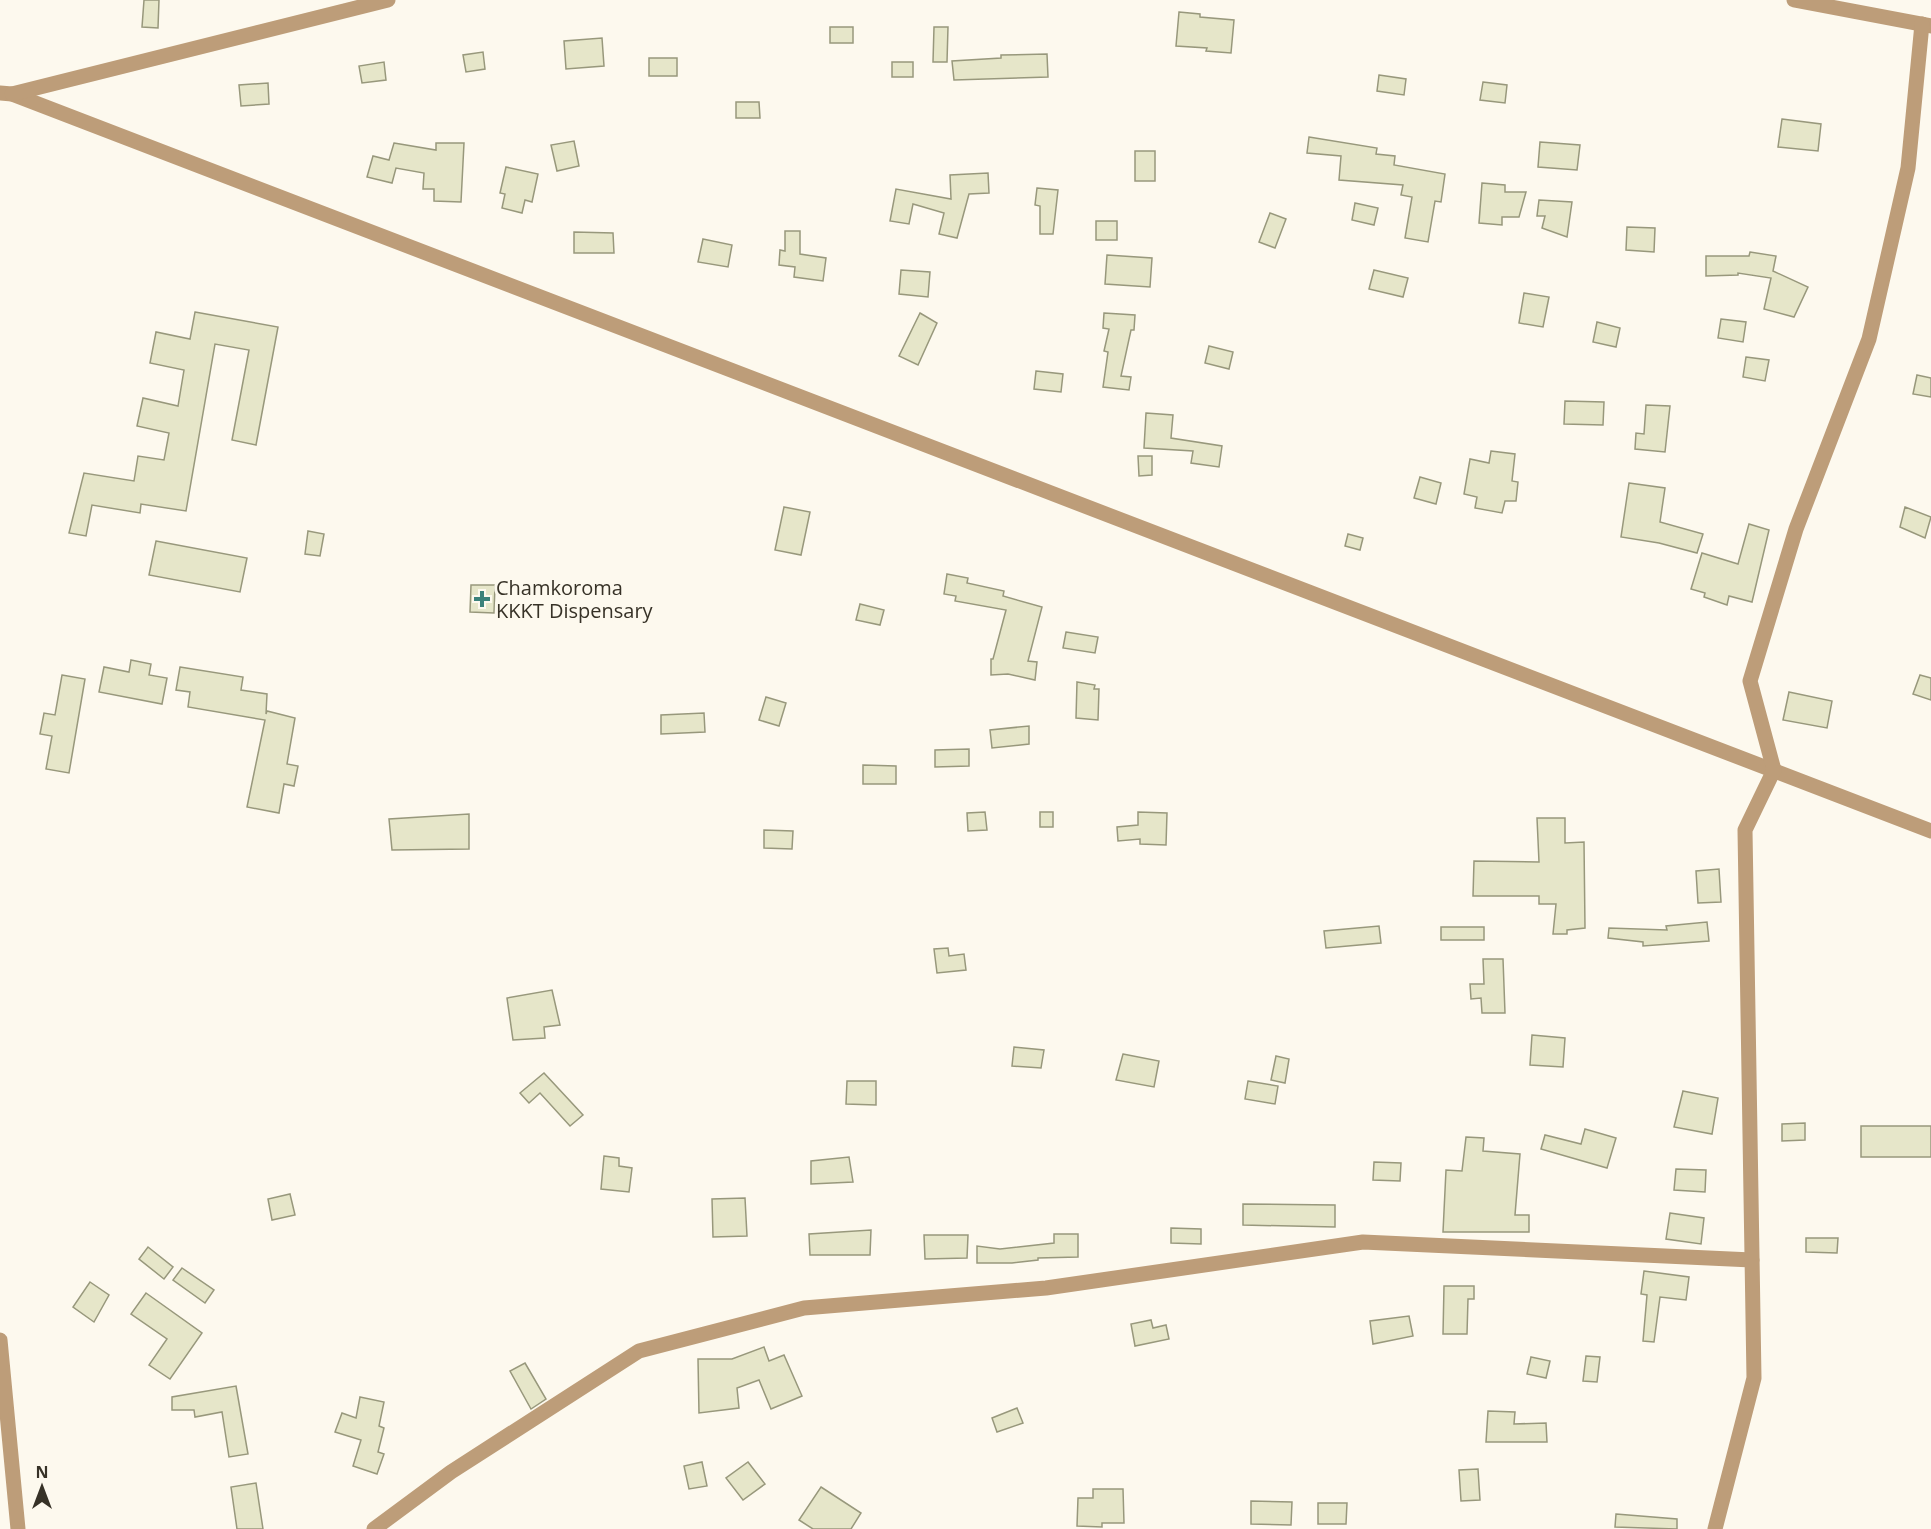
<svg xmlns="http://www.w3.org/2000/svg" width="1931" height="1529" font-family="'Open Sans',sans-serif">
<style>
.building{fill:#e6e6c9;stroke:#98987c;stroke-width:1.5}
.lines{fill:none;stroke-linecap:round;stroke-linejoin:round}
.minor{stroke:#bd9d79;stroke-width:15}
.poi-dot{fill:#3c827a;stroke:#fdf9ee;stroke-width:2}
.labels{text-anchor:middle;stroke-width:6;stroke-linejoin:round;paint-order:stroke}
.poi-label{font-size:20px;fill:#373227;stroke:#fdf9ee;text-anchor:start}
</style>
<rect width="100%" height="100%" fill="#fdf9ee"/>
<!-- building -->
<g class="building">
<path d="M144,0H159L158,28L142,27Z"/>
<path d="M1179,12L1200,14V17L1234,20L1231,53L1206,51L1207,48L1176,46Z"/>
<rect x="830" y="27" width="23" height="16"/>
<path d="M934,27H948L947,62H933Z"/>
<path d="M602,38L604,66L566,69L564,41Z"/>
<path d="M483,52L485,69L466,72L463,55Z"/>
<path d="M1047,54L1048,77L954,80L952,61L1001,58V55Z"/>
<rect x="649" y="58" width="28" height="18"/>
<path d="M384,62L386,80L362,83L359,66Z"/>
<rect x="892" y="62" width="21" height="15"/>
<path d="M1379,75L1406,79L1404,95L1377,91Z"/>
<path d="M1483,82L1507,85L1505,103L1480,100Z"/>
<path d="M268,83L269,104L241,106L239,85Z"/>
<path d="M736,102H759L760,118H736Z"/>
<path d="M1782,119L1821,124L1818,151L1778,147Z"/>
<path d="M1309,137L1377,148L1376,154L1395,156L1394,165L1445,174L1441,202L1435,201L1428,242L1405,238L1412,197L1401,195L1403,185L1339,180L1341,156L1307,153Z"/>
<path d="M574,141L579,166L557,171L551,145Z"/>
<path d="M1540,142L1580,145L1577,170L1538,167Z"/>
<path d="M394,143L436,150V143H464L461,202L434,201V189H423L424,173L396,168L392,183L367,177L373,156L389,160Z"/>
<rect x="1135" y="151" width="20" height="30"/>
<path d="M506,167L538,174L532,202L525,200L522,213L502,208L505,194L500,193Z"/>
<path d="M988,173L989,193L969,194L957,238L939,234L944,213L913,204L909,224L890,221L896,189L951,199L950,175Z"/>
<path d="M1482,183L1505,185V192H1526L1519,217H1502V225L1479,223Z"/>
<path d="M1037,188L1058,190L1053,234H1040V206L1035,205Z"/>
<path d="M1539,200L1572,202L1567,237L1542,228L1545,216H1537Z"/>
<path d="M1355,203L1378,208L1374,225L1352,220Z"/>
<path d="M1270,213L1286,219L1275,248L1259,242Z"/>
<rect x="1096" y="221" width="21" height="19"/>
<path d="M1627,227L1655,228L1654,252L1626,250Z"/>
<path d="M785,231H800V254L826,258L823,281L794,277L795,267L779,265L780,250L785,251Z"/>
<path d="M574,232L613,233L614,253H574Z"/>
<path d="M703,239L732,245L728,267L698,262Z"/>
<path d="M1750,252L1776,256L1773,271L1808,287L1794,317L1764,309L1771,278L1738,273V275L1706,276V256H1749Z"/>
<path d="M1107,255L1152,258L1150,287L1105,284Z"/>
<path d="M901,270L930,272L928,297L899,294Z"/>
<path d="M1374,270L1408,278L1403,297L1369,289Z"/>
<path d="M1524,293L1549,297L1543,327L1519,323Z"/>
<path d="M195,312L278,327L256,445L232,440L249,350L215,344L186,511L141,504L140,513L92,505L86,536L69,533L84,473L134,481L138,456L164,460L169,433L137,426L143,398L178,406L184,370L150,363L156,332L190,339Z"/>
<path d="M920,313L937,323L918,365L899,356Z"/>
<path d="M1104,313L1135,315L1134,330H1131L1121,376L1131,377L1129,390L1103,387L1108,352L1104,351L1109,329L1103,328Z"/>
<path d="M1721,319L1746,322L1743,342L1718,338Z"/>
<path d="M1597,322L1620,328L1616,347L1593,342Z"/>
<path d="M1209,346L1233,352L1229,369L1205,363Z"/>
<path d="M1746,357L1769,360L1765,381L1743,377Z"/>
<path d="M1036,371L1063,374L1061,392L1034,389Z"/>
<path d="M1917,375L1931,378V397L1913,394Z"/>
<path d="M1565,401L1604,402L1603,425L1564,424Z"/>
<path d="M1646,405L1670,406L1665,452L1635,449L1636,433L1644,434Z"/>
<path d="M1146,413L1173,415L1171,438L1222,446L1219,467L1191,463L1193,451L1144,448Z"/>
<path d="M1491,451L1515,454L1512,481L1518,482L1516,501H1505L1502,513L1475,508L1477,497L1464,494L1470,459L1489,463Z"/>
<path d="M1138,456H1152V475L1139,476Z"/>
<path d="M1420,477L1441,483L1436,504L1414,498Z"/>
<path d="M1629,483L1665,488L1660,522L1703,534L1697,553L1659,543L1621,537Z"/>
<path d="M784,507L810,512L801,555L775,550Z"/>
<path d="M1905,507L1931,517L1925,538L1900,527Z"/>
<path d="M1749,524L1769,530L1752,602L1729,596L1727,605L1704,597L1705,593L1691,589L1702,553L1738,564Z"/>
<path d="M308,531L324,534L320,556L305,554Z"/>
<path d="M1348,534L1363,538L1360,550L1345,546Z"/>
<path d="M156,541L247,558L240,592L149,575Z"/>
<path d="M947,574L968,578L967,583L1004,591L1003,596L1042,607L1028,661L1037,662L1035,680L1008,674L991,675V659H993L1006,610L955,601L956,596L944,594Z"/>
<path d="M471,585H495L494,613L470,612Z"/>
<path d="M860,604L884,610L880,625L856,620Z"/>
<path d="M1066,632L1098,637L1095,653L1063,648Z"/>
<path d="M131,660L151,664L149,675L167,678L162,704L99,692L104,667L129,672Z"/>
<path d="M180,667L243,677L241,690L267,694L266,714L267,711L295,718L287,764L298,766L294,786L284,784L279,813L247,807L265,720L188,707L190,692L176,690Z"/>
<path d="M62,675L85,679L69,773L46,769L52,736L40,734L44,713L55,715Z"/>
<path d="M1920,675L1931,678V700L1913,694Z"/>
<path d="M1077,682L1095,685L1094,689H1099L1098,720L1076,718Z"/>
<path d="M1789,692L1832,701L1827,728L1783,720Z"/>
<path d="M766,697L786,703L779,726L759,720Z"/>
<path d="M704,713L705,732L661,734V715Z"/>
<path d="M1029,726V744L992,748L990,730Z"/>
<path d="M969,749V766L935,767V750Z"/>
<path d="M863,765L896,766V784H863Z"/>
<path d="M985,812L987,830L968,831L967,813Z"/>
<rect x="1040" y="812" width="13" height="15"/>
<path d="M1138,812L1167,813L1166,845L1140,844V839L1118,841L1117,827L1138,825Z"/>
<path d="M469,814V849L392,850L389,819Z"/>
<path d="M1537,818H1565V843L1584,842L1585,928L1567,930V934H1553L1556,904H1539V896H1473L1474,861L1539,862Z"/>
<path d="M764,830L793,831L792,849L764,848Z"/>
<path d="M1719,869L1721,902L1698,903L1696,871Z"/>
<path d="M1707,922L1709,941L1643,946V942L1608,938L1609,928L1667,930L1666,926Z"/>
<path d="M1379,926L1381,943L1326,948L1324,931Z"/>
<rect x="1441" y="927" width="43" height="13"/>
<path d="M948,948L949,956L964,954L966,970L937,973L934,949Z"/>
<path d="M1483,959H1503L1505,1013H1482L1481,998L1471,999L1470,984H1484Z"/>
<path d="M552,990L560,1025L544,1027L545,1038L513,1040L507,998Z"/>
<path d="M1532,1035L1565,1038L1563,1067L1530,1065Z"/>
<path d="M1014,1047L1044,1050L1041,1068L1012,1066Z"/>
<path d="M1123,1054L1159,1061L1154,1087L1116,1080Z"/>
<path d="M1276,1056L1289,1059L1285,1083L1271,1080Z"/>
<path d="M544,1073L583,1115L570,1126L540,1093L529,1103L520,1093Z"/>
<path d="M847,1081H876V1105L846,1104Z"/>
<path d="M1248,1081L1278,1086L1275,1104L1245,1099Z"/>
<path d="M1683,1091L1718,1098L1712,1134L1674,1127Z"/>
<path d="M1805,1123V1140L1782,1141V1124Z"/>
<rect x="1861" y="1126" width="70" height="31"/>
<path d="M1585,1129L1616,1138L1607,1168L1541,1149L1545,1135L1581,1144Z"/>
<path d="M1466,1137L1484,1138L1483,1151L1520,1154L1515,1215H1529V1232H1443L1446,1170L1462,1171Z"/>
<path d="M604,1156L619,1158V1166L632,1168L629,1192L601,1189Z"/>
<path d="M849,1157L853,1182L811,1184V1161Z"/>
<path d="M1374,1162L1401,1163L1400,1181L1373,1180Z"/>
<path d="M1676,1169L1706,1170L1705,1192L1674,1190Z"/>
<path d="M290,1194L295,1215L272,1220L268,1199Z"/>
<path d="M745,1198L747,1236L713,1237L712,1199Z"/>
<path d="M1243,1204L1335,1205V1227L1243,1225Z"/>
<path d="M1670,1213L1704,1218L1701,1244L1666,1239Z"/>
<path d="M1171,1228L1201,1229V1244L1171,1243Z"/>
<path d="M871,1230L870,1255H810L809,1234Z"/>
<path d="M1054,1234H1078V1257L1038,1258V1260L1012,1263H977V1246L1000,1249L1054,1243Z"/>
<path d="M924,1235H968L967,1258L925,1259Z"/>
<path d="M1806,1238H1838L1837,1253L1806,1252Z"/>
<path d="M148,1247L173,1267L164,1279L139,1259Z"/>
<path d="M182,1268L214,1290L205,1303L173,1280Z"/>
<path d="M1644,1271L1689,1277L1686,1300L1660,1297L1654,1342L1643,1341L1647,1295L1641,1294Z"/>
<path d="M90,1282L109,1295L94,1322L73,1307Z"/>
<path d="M1444,1286H1474V1299H1468L1467,1334H1443Z"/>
<path d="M146,1293L202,1333L170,1379L149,1365L167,1339L131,1314Z"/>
<path d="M1409,1316L1413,1336L1373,1344L1370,1321Z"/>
<path d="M1151,1320L1153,1328L1166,1325L1169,1339L1135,1346L1131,1324Z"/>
<path d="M764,1347L769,1361L784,1355L802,1396L771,1409L759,1380L737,1388L739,1408L699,1413L698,1359H732Z"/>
<path d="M1586,1356L1600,1357L1597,1382L1583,1381Z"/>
<path d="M1531,1357L1550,1361L1546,1378L1527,1374Z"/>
<path d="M525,1363L546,1399L531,1409L510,1371Z"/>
<path d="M236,1386L248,1454L229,1457L222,1412L195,1417L194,1410H172V1397Z"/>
<path d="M360,1397L384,1402L379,1426L384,1428L378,1452L384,1454L377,1474L353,1466L361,1440L335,1432L342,1413L356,1418Z"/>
<path d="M1017,1408L1023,1423L997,1432L992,1418Z"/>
<path d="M1488,1411L1515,1412L1514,1424L1546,1423L1547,1442H1486Z"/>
<path d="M702,1462L707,1486L689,1489L684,1466Z"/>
<path d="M748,1462L765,1484L743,1500L726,1478Z"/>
<path d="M1478,1469L1480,1500L1461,1501L1459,1470Z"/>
<path d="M256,1483L263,1529H237L231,1487Z"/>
<path d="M821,1487L861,1513L851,1529H813L799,1520Z"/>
<path d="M1093,1489H1123L1124,1523H1102V1527L1077,1526L1078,1498H1093Z"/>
<path d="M1251,1501L1292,1502L1291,1525L1251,1524Z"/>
<path d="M1318,1503H1347L1346,1524H1318Z"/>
<path d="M1616,1514L1677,1519V1529L1615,1527Z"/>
</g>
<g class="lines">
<!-- minor -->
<g class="minor">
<path d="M1794,0L1931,26"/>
<path d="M0,93L12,94L1931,831"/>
<path d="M12,94L388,0"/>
<path d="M0,1340L18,1529"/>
<path d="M374,1529L451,1472L639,1351L804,1308L1046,1288L1363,1242L1752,1260"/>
<path d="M1715,1529L1754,1378L1745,830L1774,770L1750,681L1796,529L1869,339L1908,168L1922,24"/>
</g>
</g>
<!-- markers -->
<path class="poi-dot" d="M479 590h6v6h6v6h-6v6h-6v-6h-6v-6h6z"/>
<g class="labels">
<!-- poi labels -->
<g class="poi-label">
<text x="496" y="595">Chamkoroma<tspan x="496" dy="23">KKKT Dispensary</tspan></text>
</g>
</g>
<!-- north arrow -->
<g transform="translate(42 1487)" stroke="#fdf9ee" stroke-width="4.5" paint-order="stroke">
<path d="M0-4.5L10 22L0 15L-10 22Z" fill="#373227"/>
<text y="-9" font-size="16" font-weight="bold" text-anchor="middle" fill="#373227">N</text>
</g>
</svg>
